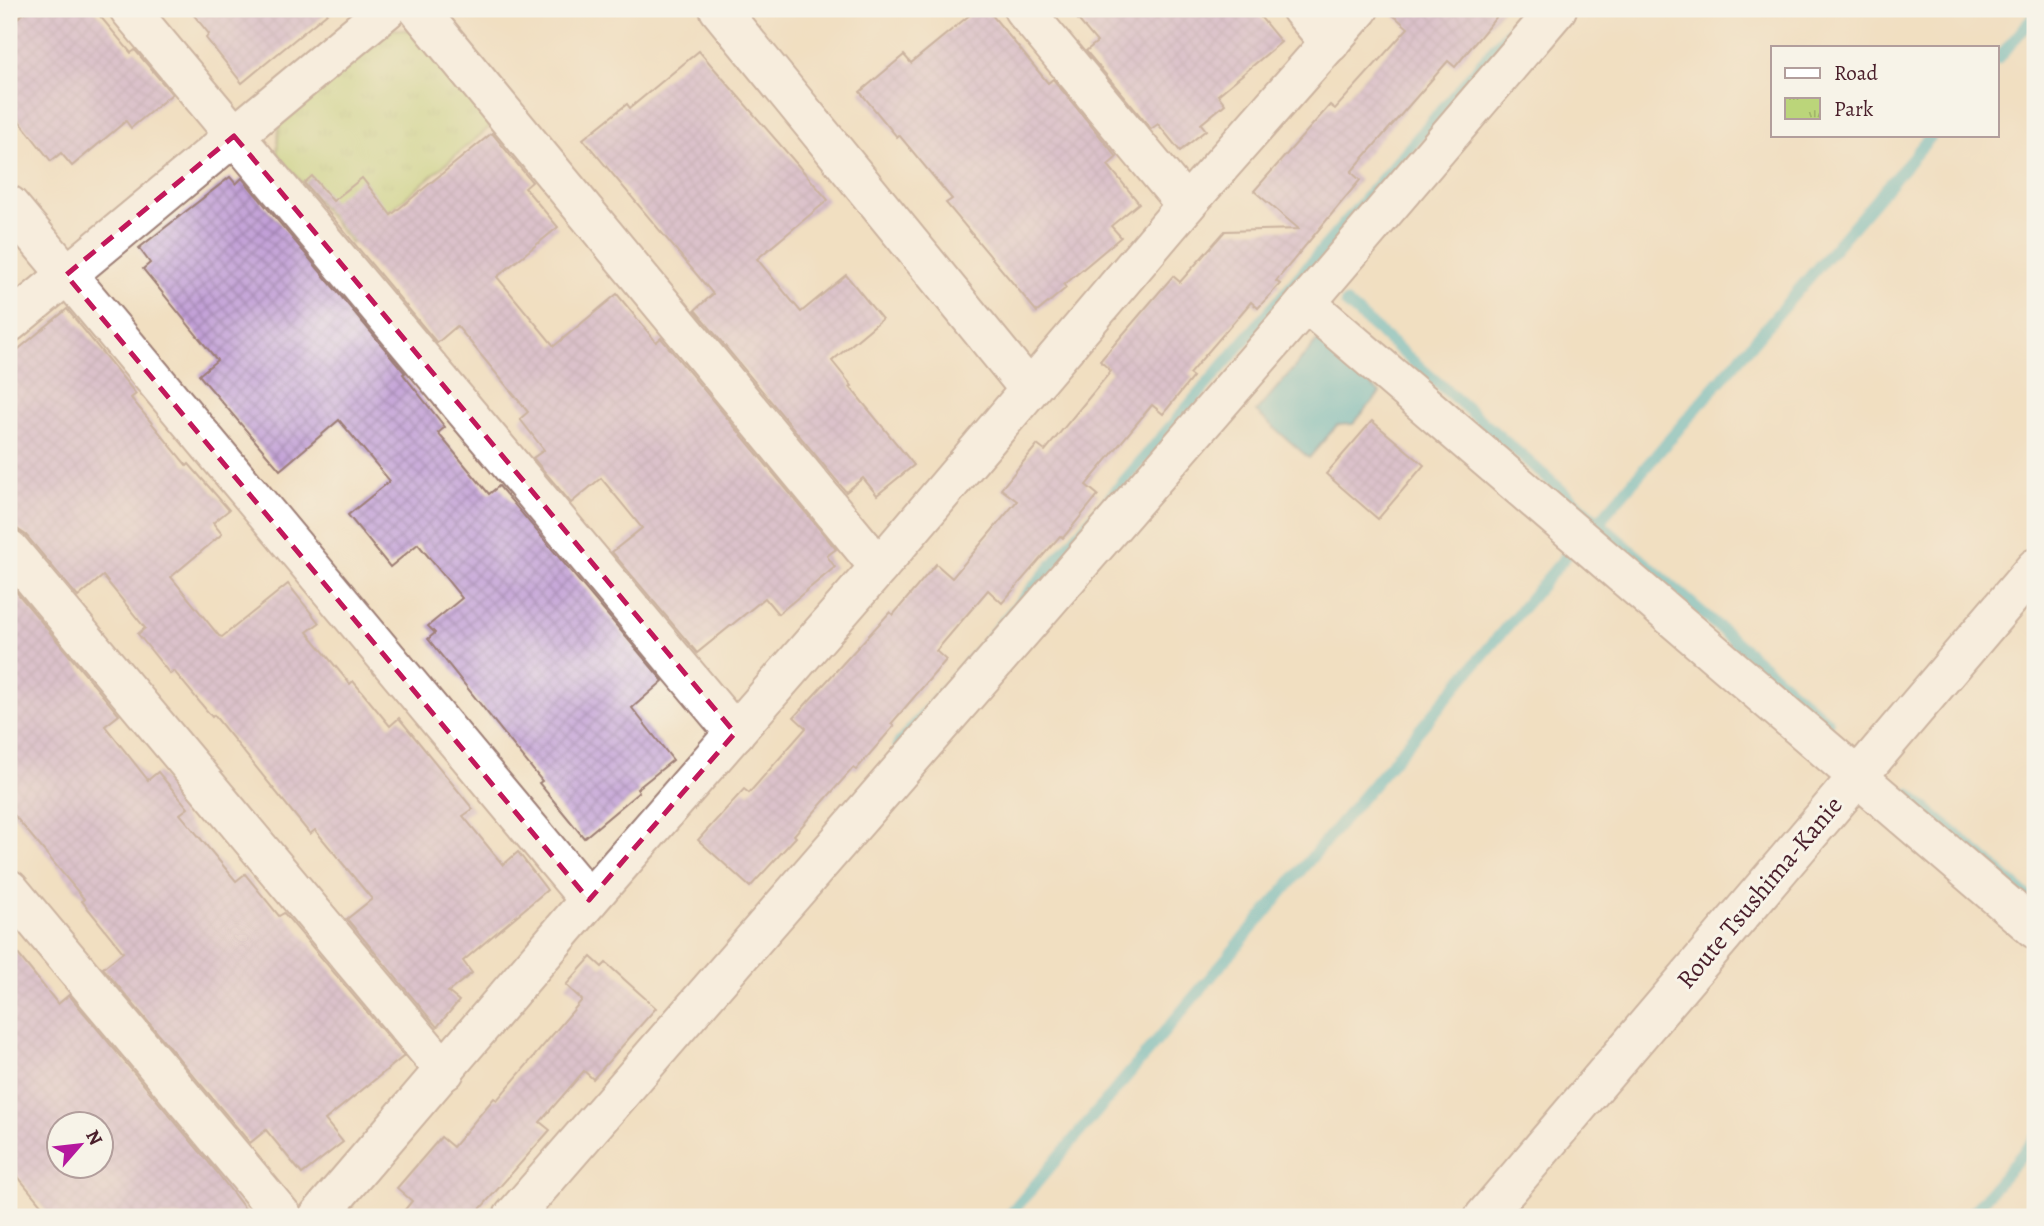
<svg xmlns="http://www.w3.org/2000/svg" width="2044" height="1226" font-family="Alegreya,serif">
<style>
.park{fill:url(#park-tufts);stroke:#827a52;stroke-width:2}
.water{fill:#48b5c5;stroke:#496a78;stroke-width:2}
.lines{fill:none;stroke-linecap:round;stroke-linejoin:round}
.stream{stroke:#48b5c5;stroke-width:12}
.building{fill:url(#building-cross-hatch);fill-rule:evenodd}
.minor-casing{stroke:#9e7f76;stroke-width:42}
.tertiary-casing{stroke:#9e7f76;stroke-width:42}
.secondary-casing{stroke:#9e7f76;stroke-width:42}
.minor{stroke:#fff;stroke-width:38}
.tertiary{stroke:#fff;stroke-width:38}
.secondary{stroke:#fff;stroke-width:38}
.marked{fill:none;stroke:#c2185b;stroke-width:5;stroke-dasharray:14 9;stroke-linejoin:round}
.labels{text-anchor:middle;stroke-width:6;stroke-linejoin:round;paint-order:stroke}
.street-label{font-size:26px;fill:#4a1f2b;stroke:#f7f3e8}
</style>
<defs>
<pattern id="park-tufts" width="24" height="20" patternUnits="userSpaceOnUse" patternTransform="scale(1.75)"><rect width="24" height="20" fill="#bbd57a"/><path d="M3 7l-1-3M5 7V3M7 7l1-3M15 17l-1-3M17 17v-4M19 17l1-3" fill="none" stroke="#a2b66a"/></pattern>
<pattern id="building-cross-hatch" width="8" height="8" patternUnits="userSpaceOnUse" patternTransform="scale(1.75)"><rect width="8" height="8" fill="#c19fd7"/><path d="M0 0l8 8M0 8l8-8" fill="none" stroke="#9f81af"/></pattern>
</defs>
<rect width="100%" height="100%" fill="#f7f3e8"/>
<filter id="ink" filterUnits="userSpaceOnUse"><feTurbulence type="fractalNoise" baseFrequency=".0143" numOctaves="2"/><feDisplacementMap in="SourceGraphic" scale="14" xChannelSelector="R" yChannelSelector="G"/><feConvolveMatrix kernelMatrix="1 2 1 2 8 2 1 2 1" color-interpolation-filters="sRGB"/></filter>
<filter id="wash" filterUnits="userSpaceOnUse"><feTurbulence type="fractalNoise" baseFrequency=".00686" numOctaves="4" result="noise"/><feDisplacementMap in="SourceGraphic" scale="28" xChannelSelector="R" yChannelSelector="G"/><feGaussianBlur stdDeviation="1.57" result="paint"/><feColorMatrix in="noise" values="0 0 0 0 0 0 0 0 0 0 0 0 0 0 0 0 0 1.4 0 .05"/><feComposite in="paint" operator="in"/></filter>
<g filter="url(#wash)">
<rect width="100%" height="100%" fill="#f1dfc1"/>
<!-- park -->
<path class="park" d="M394,29L413,31L491,126L351,243L277,153L279,126Z"/>
<!-- water -->
<path class="water" d="M1318,340L1380,393L1353,424L1337,425L1309,458L1256,412Z"/>
<g class="lines">
<!-- stream -->
<g class="stream">
<path d="M1997,60L2035,15"/>
<path d="M1346,303L1828,722"/>
<path d="M1594,527L1932,135"/>
<path d="M898,745L1528,9"/>
<path d="M1909,794L2035,903"/>
<path d="M490,1217L504,1201"/>
<path d="M1008,1217L1568,554"/>
<path d="M1969,1217L2035,1139"/>
</g>
</g>
<g id="blocks">
<!-- building -->
<g class="building">
<path d="M29,9H94L131,53L135,50L172,94L131,128L126,121L72,166L61,153L51,161L9,108V25Z"/>
<path d="M189,9H332L242,83L206,38L209,34Z"/>
<path d="M977,9H987L1048,83L1053,79L1117,157L1108,165L1139,203L1111,226L1121,237L1064,285L1066,288L1037,312L946,203L952,199L899,135L897,137L860,92L904,55L911,63Z"/>
<path d="M1069,9H1254L1281,42L1218,95L1225,104L1201,124L1206,130L1180,151L1158,124L1151,129L1086,51L1097,42Z"/>
<path d="M1386,9H1503L1455,67L1448,61L1351,172L1360,180L1276,281L1280,284L1258,308L1251,302L1189,374L1193,377L1163,414L1152,405L1086,485L1098,495L1063,538L1060,536L1002,603L988,590L936,651L946,660L891,724L894,726L856,770L853,768L794,835L796,837L750,887L698,840L744,789L749,793L806,728L794,717L890,612L893,615L936,564L952,578L1017,501L1001,489L1037,445L1045,451L1111,371L1100,361L1173,276L1180,282L1225,231L1299,229L1254,191L1330,105L1335,109L1408,28Z"/>
<path d="M699,51L828,200L757,259L801,312L846,275L882,319L832,361L852,386L850,387L914,465L877,495L863,478L846,492L695,310L713,294L583,139L627,104L630,108Z"/>
<path d="M492,133L532,182L525,188L558,227L497,277L554,346L617,294L656,342L661,338L836,549L827,556L835,567L778,614L765,598L697,653L612,552L642,528L601,478L571,503L533,458L544,450L520,419L528,412L457,326L437,343L304,183L312,176L333,201L362,178L391,215Z"/>
<path d="M230,177L236,184L242,178L405,373L403,374L445,427L438,433L489,494L499,486L663,681L632,708L673,760L637,789L639,792L584,838L539,783L542,781L428,639L435,633L428,626L462,598L418,544L390,567L348,515L390,481L339,420L280,470L199,375L217,360L143,269L150,263L139,248Z"/>
<path d="M67,309L136,394L131,398L187,466L189,464L229,510L213,523L222,534L171,577L219,636L222,637L288,584L319,623L307,632L350,684L353,681L390,726L399,718L473,809L463,816L503,865L518,852L547,890L463,961L472,973L448,992L459,1001L437,1027L347,919L372,899L315,830L310,834L214,715L212,717L174,671L170,674L138,634L145,628L103,576L78,597L26,535L17,529L9,528V357Z"/>
<path d="M1372,421L1424,465L1378,519L1326,474Z"/>
<path d="M9,583L119,715L105,726L148,780L158,772L188,808L180,814L236,881L245,874L279,916L284,913L404,1056L325,1120L343,1142L302,1174L266,1130L250,1143L103,968L123,952L82,901L84,899L9,809Z"/>
<path d="M9,943L58,1004L69,995L216,1171L251,1217H51L9,1166ZM60,1124H102V1166H60Z"/>
<path d="M591,957L602,967L606,963L656,1008L593,1079L584,1071L540,1122L550,1130L473,1217H399L412,1201L397,1188L441,1137L453,1147L494,1098L497,1100L582,1000L566,985Z"/>
</g>
</g>
</g>
<g filter="url(#ink)">
<use href="#blocks" fill-opacity="0" stroke="#9e7f76" stroke-width="2"/>
<g class="lines">
<defs>
<g id="minor">
<path d="M129,9L735,733"/>
<path d="M418,9L879,567"/>
<path d="M719,9L1029,389"/>
<path d="M1023,9L1186,205"/>
<path d="M1301,9L1330,43"/>
<path d="M9,205L589,900"/>
<path d="M1306,303L2035,929"/>
<path d="M9,323L387,9"/>
<path d="M9,549L445,1071"/>
<path d="M9,889L283,1217"/>
<path d="M513,1217L1306,303L1557,9"/>
</g>
<path id="tertiary" d="M318,1217L589,900L879,567L1186,205L1359,9"/>
<path id="secondary" d="M1484,1217L2035,568"/>
</defs>
<!-- minor casing -->
<use href="#minor" class="minor-casing"/>
<!-- tertiary casing -->
<use href="#tertiary" class="tertiary-casing"/>
<!-- secondary casing -->
<use href="#secondary" class="secondary-casing"/>
<!-- minor -->
<use href="#minor" class="minor"/>
<!-- tertiary -->
<use href="#tertiary" class="tertiary"/>
<!-- secondary -->
<use href="#secondary" class="secondary"/>
</g>
</g>
<!-- marked area -->
<path d="M0 0H2044V1226H0ZM234,136L735,733L589,900L66,275Z" fill="#f1dfc1" fill-opacity=".55" fill-rule="evenodd"/>
<path class="marked" d="M234,136L735,733L589,900L66,275Z"/>
<g class="labels">
<!-- street labels -->
<g class="street-label">
<text transform="translate(1759 892) rotate(-50)" y="9">Route Tsushima-Kanie</text>
</g>
</g>
<!-- margin -->
<rect width="2044" height="1226" fill="none" stroke="#f7f3e8" stroke-width="35"/>
<!-- legend -->
<rect x="1771" y="46" width="228" height="91" fill="#f7f3e8" stroke="#b29e9c" stroke-width="2"/>
<rect x="1785" y="68" width="35" height="10" fill="#ffffff" stroke="#b29e9c" stroke-width="2"/>
<text x="1834" y="80" font-size="21" fill="#4a1f2b">Road</text>
<rect x="1785" y="98" width="35" height="21" fill="url(#park-tufts)" stroke="#b29e9c" stroke-width="2"/>
<text x="1834" y="116" font-size="21" fill="#4a1f2b">Park</text>
<!-- north arrow -->
<g transform="translate(80 1145) rotate(62)"><circle r="33" fill="#f7f3e8" stroke="#b29e9c" stroke-width="2"/>
<path d="M0-5L12 26L0 18L-12 26Z" fill="#b5179e"/>
<text y="-10" font-size="19" font-weight="bold" text-anchor="middle" fill="#4a1f2b">N</text>
</g>
</svg>
